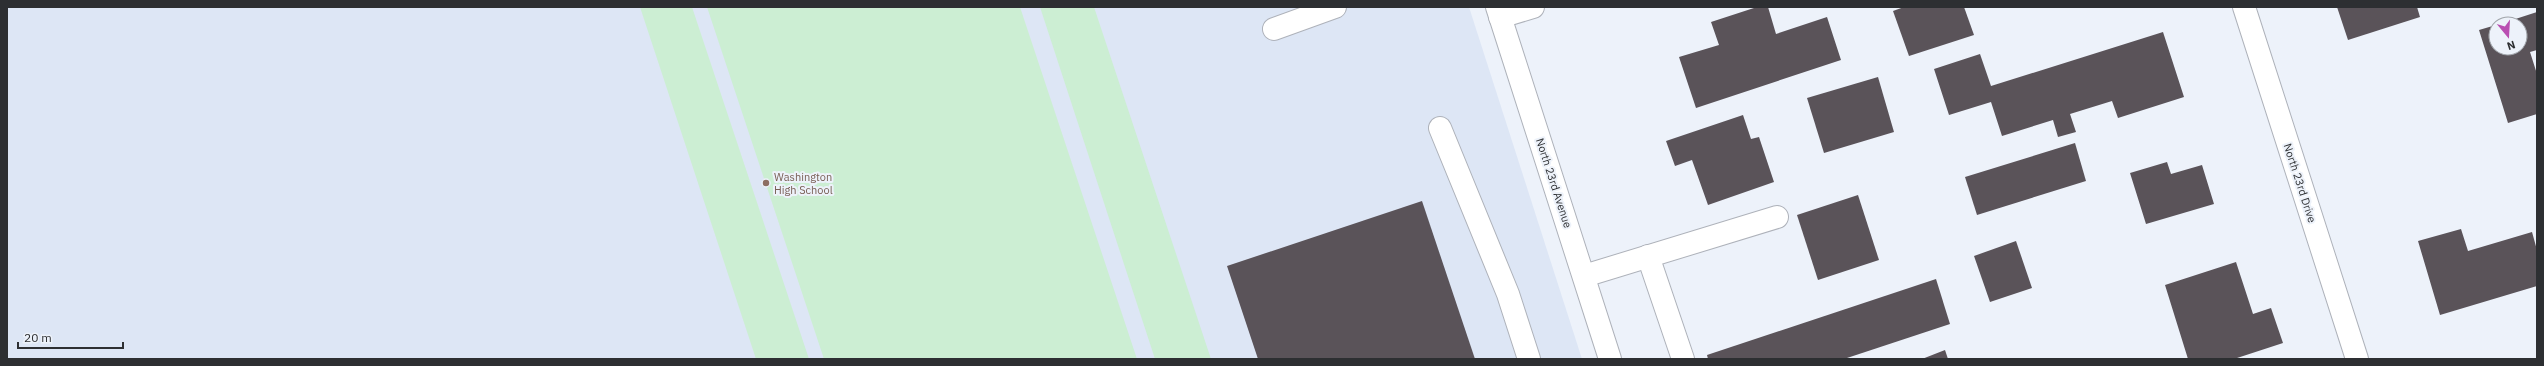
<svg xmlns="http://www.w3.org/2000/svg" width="2544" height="366" font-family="'IBM Plex Sans',sans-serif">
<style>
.built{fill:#dde6f5}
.park{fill:#cceed3}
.building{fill:#5a5359}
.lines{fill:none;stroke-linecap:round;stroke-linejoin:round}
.minor-casing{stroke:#aeb2ba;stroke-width:24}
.minor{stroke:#fff;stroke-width:22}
.education-dot{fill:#8d6e63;stroke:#edf2fa;stroke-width:1.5}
.labels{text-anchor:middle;stroke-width:4;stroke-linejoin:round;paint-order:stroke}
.education-label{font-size:11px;fill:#785e54;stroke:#edf2fa;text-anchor:start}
.street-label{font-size:11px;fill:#2d2f32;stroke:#edf2fa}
</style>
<rect width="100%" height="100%" fill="#edf2fa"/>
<!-- built -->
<path class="built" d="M7,7H1469L1582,359H7Z"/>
<!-- park -->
<g class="park">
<path d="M640,7H692L809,359H756Z"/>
<path d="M707,7H1020L1137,359H824Z"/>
<path d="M1040,7H1094L1211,359H1155Z"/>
</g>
<!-- building -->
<g class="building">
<path d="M1757,7H1768L1776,34L1827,17L1841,60L1696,108L1679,57L1719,45L1711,22Z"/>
<path d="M1904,7H1964L1974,35L1909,56L1893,11Z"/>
<path d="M2337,7H2417L2420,17L2348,40Z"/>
<path d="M2537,12V50L2530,52L2537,74V114L2508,123L2479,30L2496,25V48H2520V24H2500Z"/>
<path d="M2163,32L2184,97L2118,118L2112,101L2070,114L2076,132L2058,137L2053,120L2002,136L1991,102L1949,115L1934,69L1980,54L1991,86Z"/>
<path d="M1878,77L1894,132L1824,153L1807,98Z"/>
<path d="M1743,115L1751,139L1759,137L1774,182L1708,205L1692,160L1675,166L1666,141Z"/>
<path d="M2075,143L2086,181L1977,215L1965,177Z"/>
<path d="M2167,162L2171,174L2202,165L2214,204L2146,224L2130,173Z"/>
<path d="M1858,195L1879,260L1818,280L1797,215Z"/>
<path d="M1422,201L1475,359H1258L1227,266Z"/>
<path d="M2461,229L2468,251L2532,232L2537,250V286L2440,315L2418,241Z"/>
<path d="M2016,241L2032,288L1990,302L1974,256Z"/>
<path d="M2236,262L2253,314L2271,308L2283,343L2234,359H2188L2165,285Z"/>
<path d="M1936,279L1950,324L1844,359H1708L1707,355Z"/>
<path d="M1945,350L1948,359H1922Z"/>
</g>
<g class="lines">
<defs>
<g id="minor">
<path d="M1497,7L1610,359"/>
<path d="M2244,7L2357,359"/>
<path d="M1500,17L1533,7"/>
<path d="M1274,29L1335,7"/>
<path d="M1440,128L1508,294L1529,359"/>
<path d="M1648,256L1683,359"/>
<path d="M1584,276L1777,217"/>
</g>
</defs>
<!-- minor casing -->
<use href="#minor" class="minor-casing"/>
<!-- minor -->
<use href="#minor" class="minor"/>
</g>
<!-- markers -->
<circle class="education-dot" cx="766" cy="183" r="4"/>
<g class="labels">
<!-- education labels -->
<g class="education-label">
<text x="774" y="181">Washington<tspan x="774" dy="13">High School</tspan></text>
</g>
<!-- street labels -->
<g class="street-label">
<text transform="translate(1554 183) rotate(72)" y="4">North 23rd Avenue</text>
<text transform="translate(2300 183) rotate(72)" y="4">North 23rd Drive</text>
</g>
</g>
<!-- border -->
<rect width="2544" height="366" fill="none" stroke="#2d2f32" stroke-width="16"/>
<!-- north arrow -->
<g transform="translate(2508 36) rotate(162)"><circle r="19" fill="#edf2fa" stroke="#a0a4aa"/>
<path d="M0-3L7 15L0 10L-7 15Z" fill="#b94fb2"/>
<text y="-6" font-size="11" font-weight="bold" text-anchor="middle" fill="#2d2f32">N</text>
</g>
<!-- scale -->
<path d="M18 342v6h105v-6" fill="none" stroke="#2d2f32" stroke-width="2"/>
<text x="24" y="342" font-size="12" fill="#2d2f32" stroke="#edf2fa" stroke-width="3" paint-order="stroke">20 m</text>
</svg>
